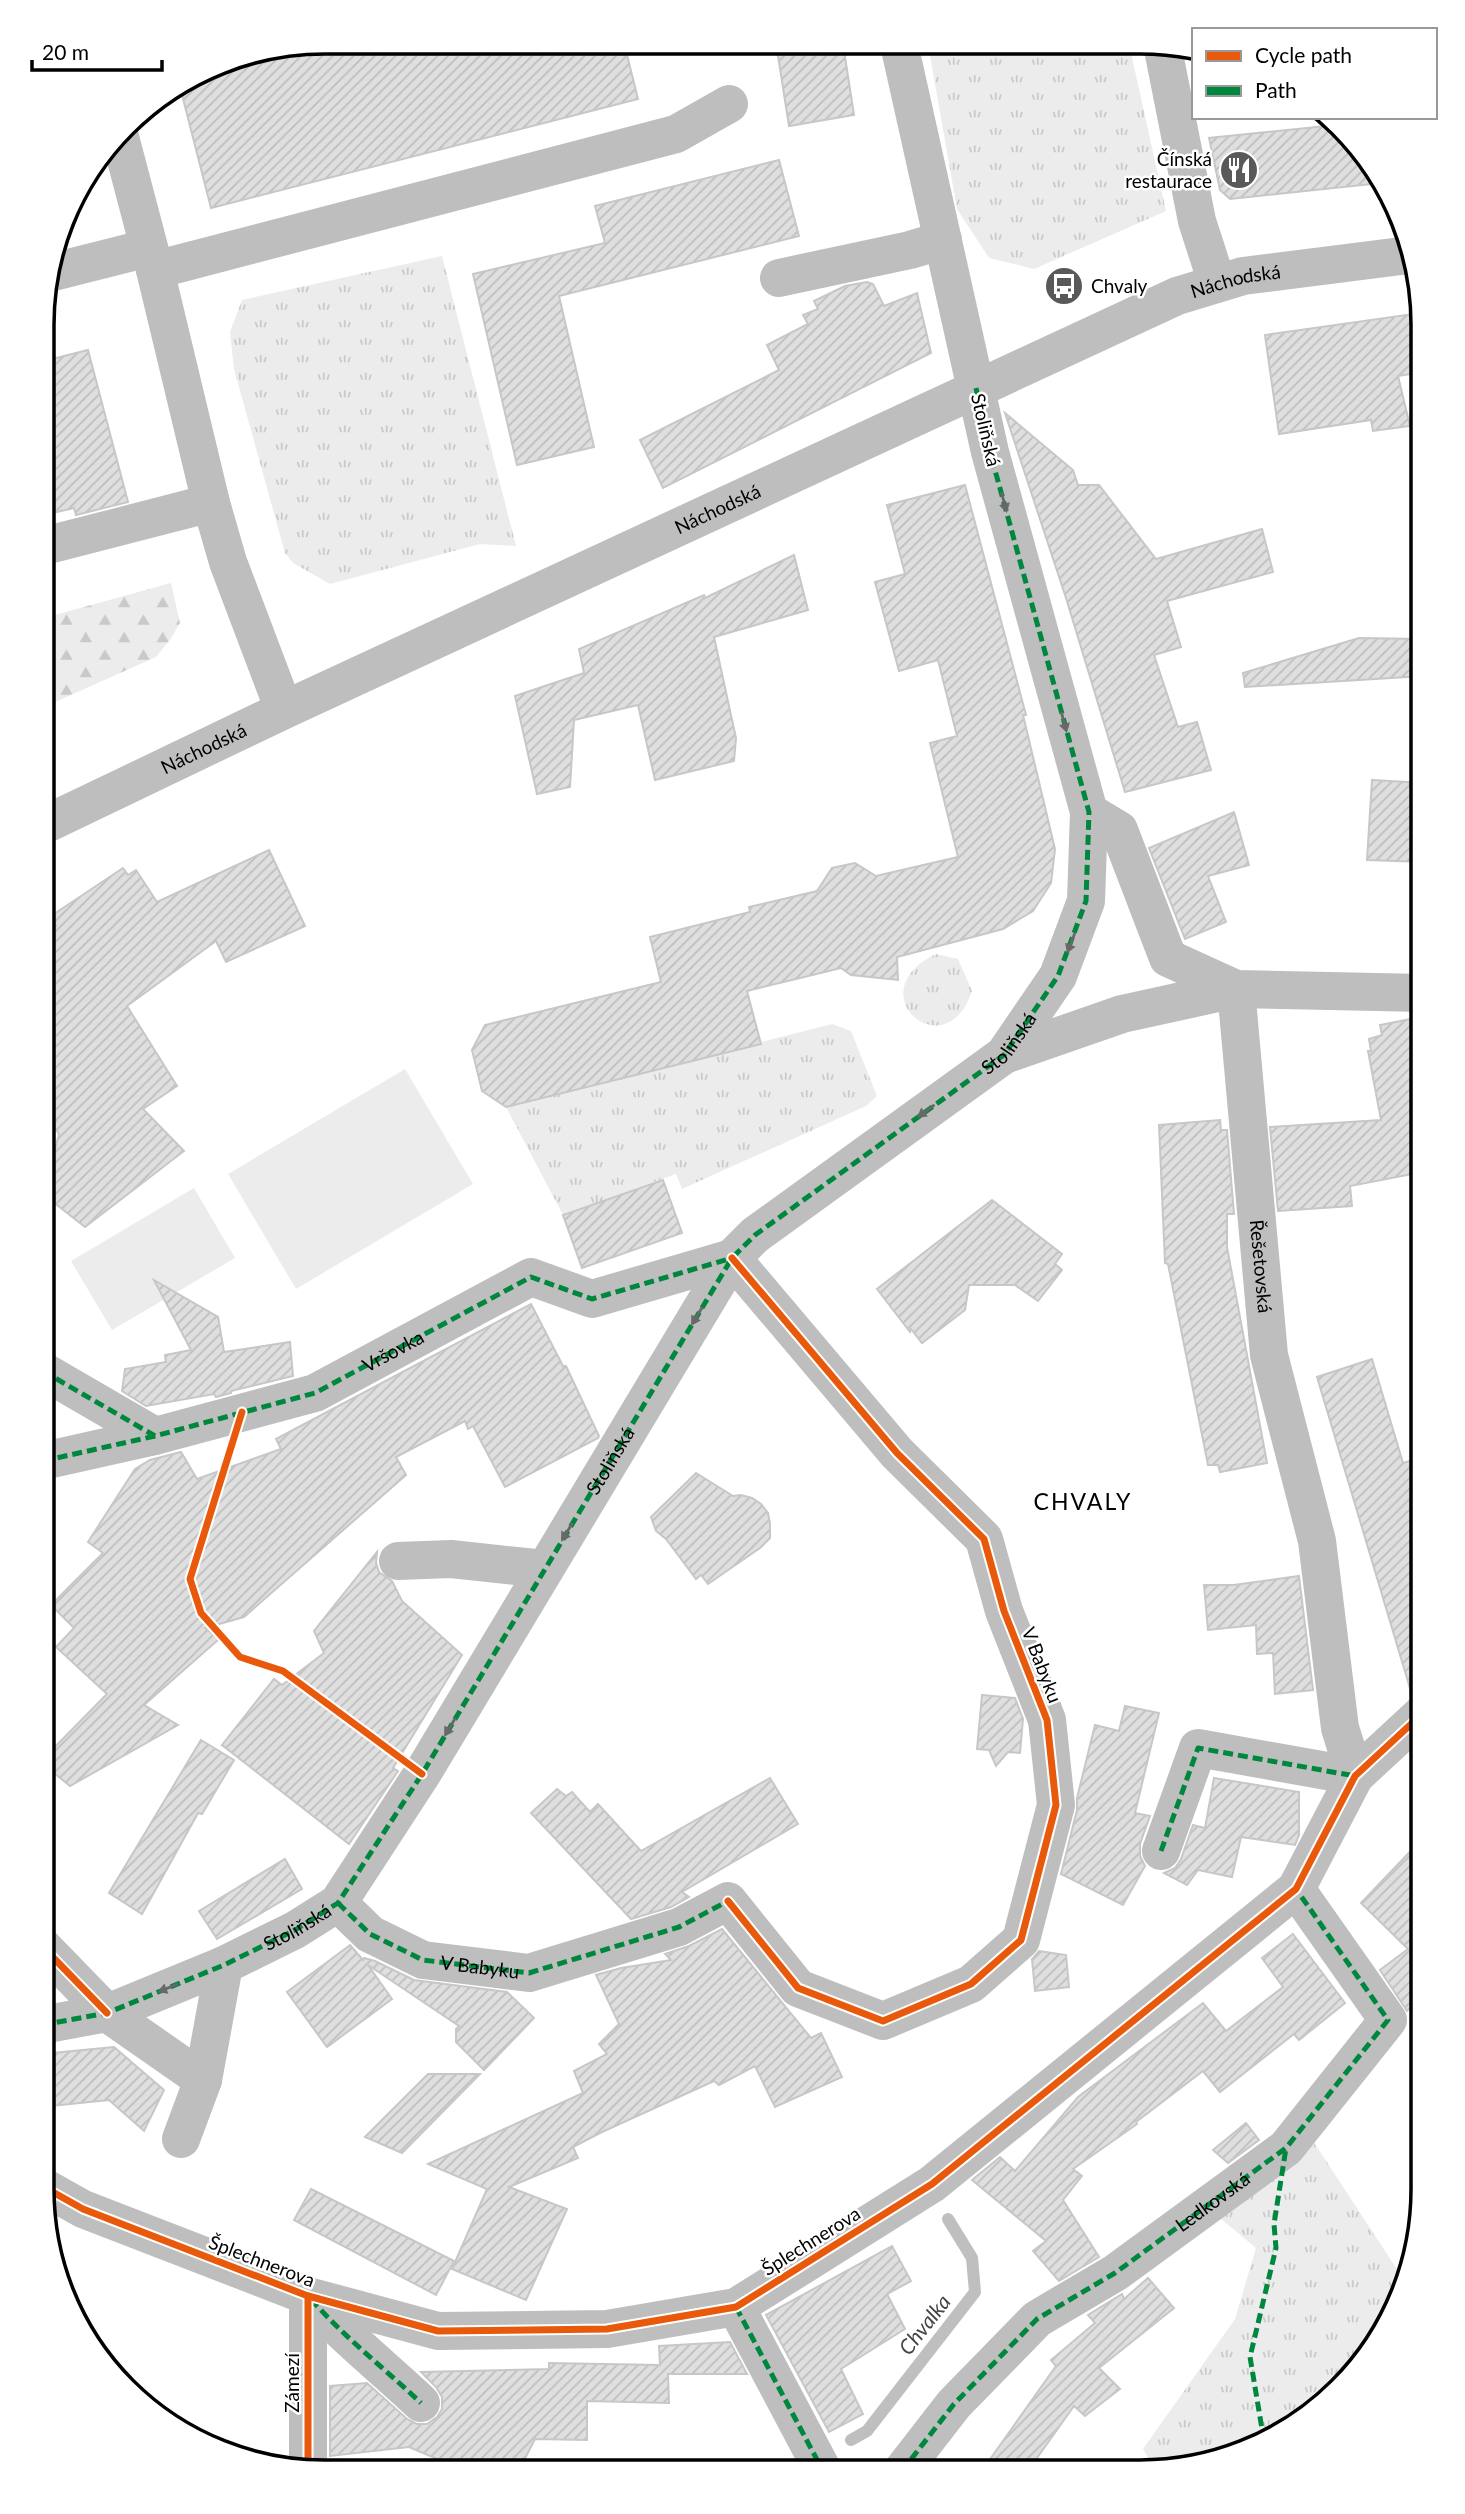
<svg xmlns="http://www.w3.org/2000/svg" width="1465" height="2514" font-family="Lato,sans-serif">
<style>
.grass{fill:url(#grass-tufts)}
.forest{fill:url(#forest-firs)}
.pitch{fill:#ececec}
.lines{fill:none;stroke-linecap:round;stroke-linejoin:round}
.stream{stroke:#bfbfbf;stroke-width:12}
.building{fill:url(#building-hatch);stroke:#c7c7c7;stroke-width:2}
.minor{stroke:#bebebe;stroke-width:38}
.major{stroke:#bebebe;stroke-width:38}
.quiet{stroke:#00873e;stroke-width:5;stroke-dasharray:10 5;stroke-linecap:butt}
.cycleway-casing{stroke:#fff;stroke-width:11}
.cycleway{stroke:#e8590c;stroke-width:7}
.oneway{fill:#686868}
.labels{text-anchor:middle;stroke-width:5;stroke-linejoin:round;paint-order:stroke}
.poi-label{font-size:19px;fill:#000;stroke:#fff;text-anchor:end}
.street-label{font-size:19px;fill:#000;stroke:#fff}
.water-label{font-size:21px;font-style:italic;fill:#444;stroke:#fff}
.quarter-label{font-size:23px;letter-spacing:2px;fill:#000;stroke:#fff}
.rim{fill:none;stroke:#000;stroke-width:3.5}
</style>
<defs>
<pattern id="grass-tufts" width="24" height="20" patternUnits="userSpaceOnUse" patternTransform="scale(1.75)"><rect width="24" height="20" fill="#ececec"/><path d="M3 7l-1-3M5 7V3M7 7l1-3M15 17l-1-3M17 17v-4M19 17l1-3" fill="none" stroke="#c9c9c9"/></pattern>
<pattern id="forest-firs" width="22" height="20" patternUnits="userSpaceOnUse" patternTransform="scale(1.75)"><rect width="22" height="20" fill="#ececec"/><path d="M5 1l3.5 6h-7zM16 11l3.5 6h-7z" fill="#c9c9c9"/></pattern>
<pattern id="building-hatch" width="6" height="6" patternUnits="userSpaceOnUse" patternTransform="scale(1.75)"><rect width="6" height="6" fill="#dfdfdf"/><path d="M-1 1l2-2M0 6l6-6M5 7l2-2" fill="none" stroke="#bebebe"/></pattern>
</defs>
<rect width="100%" height="100%" fill="#fff"/>
<!-- grass -->
<g class="grass">
<path d="M928,44H1129L1166,211L1034,269L989,258L957,209Z"/>
<path d="M442,256L516,546L480,544L330,584L293,563L285,553L234,369L230,332L242,300Z"/>
<path d="M936,954L958,959L972,991C945,1071 856,992 936,954Z"/>
<path d="M832,1024L851,1031L877,1096L866,1106L682,1189L676,1174L563,1215L506,1107Z"/>
<path d="M1313,2141L1406,2283L1365,2361L1312,2414L1248,2451L1155,2469L1143,2449L1235,2319L1256,2248L1220,2218Z"/>
</g>
<!-- forest -->
<path class="forest" d="M171,583L180,623L170,640L156,657L44,707V618Z"/>
<!-- pitch -->
<g class="pitch">
<path d="M405,1069L473,1184L296,1289L228,1174Z"/>
<path d="M194,1188L235,1258L112,1330L71,1261Z"/>
</g>
<g class="lines">
<!-- stream -->
<path class="stream" d="M851,2440L867,2431L975,2292L972,2258L948,2219"/>
</g>
<!-- building -->
<g class="building">
<path d="M326,42L624,43L638,99L211,208L180,87L217,63Z"/>
<path d="M776,43L843,44L854,115L789,126Z"/>
<path d="M1336,125L1365,153L1382,183L1230,199L1220,190L1209,138Z"/>
<path d="M779,160L799,236L559,296L594,447L517,465L473,274L605,243L595,206Z"/>
<path d="M867,282L873,284L884,306L917,293L931,353L663,488L640,440L779,370L767,345L808,324L803,315L818,309L814,301L845,286Z"/>
<path d="M1420,313L1423,326V372L1398,376L1410,426L1373,431L1371,420L1279,434L1265,335Z"/>
<path d="M88,350L128,502L76,515L74,508L44,515V361Z"/>
<path d="M1005,413L1073,470L1078,485H1099L1156,559L1262,529L1273,572L1167,601L1181,647L1154,655L1178,727L1197,722L1211,770L1125,792L1066,598Z"/>
<path d="M965,485L1026,715H1023L1055,849L1051,883L1033,911L1003,929L897,957L898,980L851,975L841,968L747,991L761,1044L506,1107L482,1091L472,1050L485,1025L661,982L650,937L750,912L749,907L817,891L832,868L855,863L876,876L958,857L930,743L957,736L938,660L899,671L875,582L905,574L887,505Z"/>
<path d="M794,555L808,610L714,637L736,738L734,761L655,780L638,705L574,720L570,787L537,794L515,696L584,673L579,649L704,595L705,598Z"/>
<path d="M1359,638L1423,639V676L1245,687L1243,673Z"/>
<path d="M1372,780L1423,783V862L1367,860Z"/>
<path d="M1234,812L1249,865L1208,876L1226,922L1185,939L1149,848Z"/>
<path d="M269,850L305,926L226,962L216,941L127,1006L177,1086L143,1109L184,1151L85,1227L43,1194V1174L50,1168L59,1134L53,1125L57,1120L43,1107L44,934L56,926L51,916L123,868L128,875L136,870L157,902Z"/>
<path d="M1416,1018L1417,1023H1423V1172L1350,1186L1352,1206L1278,1211L1270,1127L1381,1120L1368,1051H1371L1369,1039L1382,1035L1380,1025Z"/>
<path d="M1220,1120L1221,1130H1227L1234,1214H1227V1247L1267,1463L1220,1472L1218,1465H1208L1168,1264L1165,1263L1159,1125Z"/>
<path d="M663,1180L682,1233L582,1268L563,1215Z"/>
<path d="M992,1200L1062,1254L1055,1264L1062,1270L1038,1301L1015,1285H969L965,1310L922,1343L911,1329L910,1332L877,1289Z"/>
<path d="M154,1280L218,1317L224,1352L290,1342L293,1376L231,1391V1393L216,1397L214,1394L146,1406L122,1391L125,1369L166,1362L165,1355L191,1350Z"/>
<path d="M531,1304L563,1366H566L599,1436L598,1438L505,1487L473,1426L468,1429L465,1421L396,1457L406,1475L244,1617L205,1628L219,1639L144,1705L178,1725L70,1786L43,1764V1759L107,1694L56,1647L74,1628L51,1605L103,1553L88,1542L135,1469L150,1460L181,1452L197,1479L281,1449L276,1439Z"/>
<path d="M1372,1359L1403,1463L1423,1457V1692L1412,1695L1317,1377Z"/>
<path d="M696,1473L733,1496L741,1495L752,1498L761,1504L768,1513L770,1524V1538L760,1548L708,1584L701,1575L696,1579L666,1539L656,1531L651,1517Z"/>
<path d="M377,1552L376,1563L379,1572L392,1581L402,1601L462,1655L393,1768L398,1771L349,1844L222,1745L274,1679L282,1685L324,1653L314,1631Z"/>
<path d="M1299,1576L1313,1690L1275,1694L1273,1653L1257,1654L1256,1625L1208,1630L1204,1585H1234Z"/>
<path d="M982,1695L1015,1698L1023,1719L1020,1753L1008,1752L996,1766L989,1750L977,1749Z"/>
<path d="M1125,1706L1159,1713L1135,1813L1150,1816L1140,1844V1856L1145,1866L1123,1905L1061,1874L1077,1810V1798L1095,1725L1119,1731Z"/>
<path d="M201,1740L234,1760L202,1814L198,1813L142,1914L109,1893Z"/>
<path d="M770,1778L798,1824L682,1892L689,1897L671,1907L631,1919L531,1813L557,1789L566,1796L572,1792L590,1812L598,1804L641,1851Z"/>
<path d="M1214,1778L1299,1792V1835L1295,1845L1241,1837L1232,1877L1198,1870L1187,1885L1164,1873L1175,1868L1181,1859L1193,1825L1205,1828Z"/>
<path d="M1422,1839V1995L1407,2011L1380,1970L1408,1949L1361,1903Z"/>
<path d="M285,1859L302,1889L217,1939L199,1911Z"/>
<path d="M722,1929L811,2038L821,2033L842,2077L775,2107L755,2066L719,2085L714,2081L602,2132L573,2147L578,2158L509,2187L567,2209L526,2300L452,2269L487,2189L428,2164L583,2093L574,2071L607,2054L599,2044L619,2024L596,1975L621,1968L671,1960L665,1954L689,1946Z"/>
<path d="M1293,1934L1345,2003L1299,2040L1294,2034L1220,2092L1203,2071L1136,2122L1137,2124L1073,2169L1082,2176L1063,2200L1099,2257L1059,2281L1033,2251L1046,2241L972,2180L1000,2157L1015,2171L1078,2097L1203,2003L1226,2031L1283,1987L1262,1958Z"/>
<path d="M350,1945L363,1960L364,1958L375,1961L414,1980L507,1992L534,2018L484,2070L456,2042V2029L459,2026L368,1965L392,1999L327,2047L287,1992Z"/>
<path d="M1039,1951L1066,1955L1069,1987L1035,1991L1032,1959Z"/>
<path d="M114,2047L164,2090L144,2131L109,2100L42,2107V2054Z"/>
<path d="M428,2074H480L402,2153L365,2137Z"/>
<path d="M1246,2123L1259,2140L1228,2163L1213,2150Z"/>
<path d="M311,2189L454,2261L436,2295L294,2220Z"/>
<path d="M892,2246L911,2281L887,2294L905,2329L841,2369L863,2414L829,2432L766,2315Z"/>
<path d="M1148,2278L1174,2308L1099,2368L1120,2389L1085,2416L1074,2406L1027,2472H981L1056,2366L1051,2360L1095,2323L1088,2315L1122,2294L1124,2299Z"/>
<path d="M730,2342L747,2374H668L669,2403L587,2401V2440L535,2439L519,2470H463L409,2447L330,2456V2386L367,2383L407,2419L417,2424H427L437,2417L442,2409V2397L436,2387L421,2372L549,2369V2363L660,2365L659,2346Z"/>
</g>
<g class="lines">
<!-- minor -->
<g class="minor">
<path d="M1162,44L1197,221L1217,283"/>
<path d="M120,137L155,270"/>
<path d="M49,273L148,248"/>
<path d="M779,278L910,250L943,240"/>
<path d="M44,546L211,503"/>
<path d="M284,710L228,562L211,503L155,270L676,134L729,104"/>
<path d="M1089,812L1119,830L1168,958L1236,989L1423,993"/>
<path id="s1" d="M1004,1055L1122,1014L1236,989L1269,1355L1317,1541L1340,1728L1355,1776L1198,1748L1161,1851"/>
<path d="M43,1371L155,1436"/>
<path d="M43,1461L155,1436L315,1393L531,1277L592,1299L732,1258"/>
<path d="M398,1561L451,1559L545,1569"/>
<path id="s2" d="M338,1903L370,1934L423,1960L529,1973L679,1927L728,1901L798,1988L883,2021L971,1984L1021,1940L1056,1805L1047,1720L1004,1611L984,1539L897,1453L732,1258"/>
<path d="M42,1946L107,2013L203,2080"/>
<path id="s3" d="M42,2025L107,2013L224,1965L295,1930L338,1903L422,1774L732,1258L755,1235L1004,1055L1058,976L1086,901L1089,812L990,452L899,44"/>
<path d="M181,2139L203,2080L224,1965"/>
<path d="M42,2186L83,2209L308,2296L438,2331L607,2329L736,2307L932,2184L1296,1889L1355,1776L1423,1713"/>
<path d="M308,2296C343,2336 383,2367 421,2403"/>
<path d="M736,2307L823,2471"/>
<path d="M308,2470V2296"/>
<path id="s4" d="M902,2471L954,2404L1037,2319L1115,2273L1286,2148L1388,2020L1296,1889"/>
</g>
<!-- major -->
<path class="major" id="s5" d="M44,825L284,710L1177,296L1243,276L1409,255"/>
<!-- quiet -->
<g class="quiet">
<path d="M43,1371L155,1436"/>
<path id="s6" d="M43,1461L155,1436L315,1393L531,1277L592,1299L732,1258"/>
<path d="M1161,1851L1198,1748L1355,1776"/>
<path d="M338,1903L370,1934L423,1960L529,1973L679,1927L728,1901L731,1905"/>
<path d="M42,2025L107,2013L224,1965L295,1930L338,1903L422,1774L732,1258L755,1235L1004,1055L1058,976L1086,901L1089,812L990,452L976,388"/>
<path d="M311,2299C344,2337 384,2368 421,2403"/>
<path d="M736,2307L823,2471"/>
<path d="M1264,2441L1250,2357L1276,2248L1274,2224L1286,2148"/>
<path d="M902,2471L954,2404L1037,2319L1115,2273L1286,2148L1388,2020L1296,1889"/>
</g>
<defs>
<g id="cycleway">
<path d="M242,1412L190,1579L201,1613L240,1657L283,1671L422,1774"/>
<path d="M728,1901L798,1988L883,2021L971,1984L1021,1940L1056,1805L1047,1720L1004,1611L984,1539L897,1453L732,1258"/>
<path d="M42,1946L107,2013"/>
<path d="M42,2186L83,2209L308,2296L438,2331L607,2329L736,2307L932,2184L1296,1889L1355,1776L1423,1713"/>
<path d="M308,2470V2296"/>
</g>
</defs>
<!-- cycleway casing -->
<use href="#cycleway" class="cycleway-casing"/>
<!-- cycleway -->
<use href="#cycleway" class="cycleway"/>
</g>
<!-- one-way arrows -->
<defs><path id="oneway-solid" d="M-6-.8H1V-3.2L6.5 0L1 3.2V.8H-6Z" transform="scale(1.75)"/></defs>
<g class="oneway">
<use href="#oneway-solid" transform="translate(1004 502) rotate(75)"/>
<use href="#oneway-solid" transform="translate(1064 722) rotate(75)"/>
<use href="#oneway-solid" transform="translate(1071 943) rotate(111)"/>
<use href="#oneway-solid" transform="translate(926 1111) rotate(144)"/>
<use href="#oneway-solid" transform="translate(697 1316) rotate(121)"/>
<use href="#oneway-solid" transform="translate(567 1532) rotate(121)"/>
<use href="#oneway-solid" transform="translate(450 1727) rotate(121)"/>
<use href="#oneway-solid" transform="translate(168 1988) rotate(158)"/>
</g>
<!-- icons -->
<defs>
<symbol id="restaurant-disc" viewBox="-11 -11 22 22"><circle r="9.5" fill="#595959" stroke="#fff"/><path d="M-5-6h1v4h1v-4h1v4h1v-4h1v5L-1.5 .5V6h-2V.5L-5-1ZM5-6V6H3V1.5H1.5Q1.5-4 5-6Z" fill="#fff"/></symbol>
<symbol id="bus-disc" viewBox="-11 -11 22 22"><circle r="9.5" fill="#595959" stroke="#fff"/><path d="M-5-6H5V4H4V6H2V4H-2V6H-4V4H-5ZM-3.5-4V0h7V-4ZM-3.5 1.2v1.5H-2V1.2ZM2 1.2v1.5H3.5V1.2Z" fill="#fff"/></symbol>
</defs>
<g fill-rule="evenodd">
<use href="#restaurant-disc" x="1217" y="148" width="44" height="44"/>
<use href="#bus-disc" x="1042" y="264" width="44" height="44"/>
</g>
<g class="labels">
<!-- poi labels -->
<g class="poi-label">
<text x="1212" y="166">Čínská<tspan x="1212" dy="22">restaurace</tspan></text>
<text x="1091" y="293" text-anchor="start">Chvaly</text>
</g>
<!-- street labels -->
<g class="street-label">
<text dy="7" stroke="none"><textPath href="#s5" startOffset="1311">Náchodská</textPath></text>
<text transform="translate(986 430) rotate(77)" y="7">Stoliňská</text>
<text dy="7" stroke="none"><textPath href="#s5" startOffset="744">Náchodská</textPath></text>
<text dy="7" stroke="none"><textPath href="#s5" startOffset="177">Náchodská</textPath></text>
<text dy="7" stroke="none"><textPath href="#s3" startOffset="1430">Stoliňská</textPath></text>
<text dy="7" stroke="none"><textPath href="#s1" startOffset="520">Řešetovská</textPath></text>
<text dy="7" stroke="none"><textPath href="#s6" startOffset="369">Vršovka</textPath></text>
<text dy="7" stroke="none"><textPath href="#s3" startOffset="842">Stoliňská</textPath></text>
<text transform="translate(1042 1665) rotate(69)" y="7">V Babyku</text>
<text dy="7" stroke="none"><textPath href="#s3" startOffset="275">Stoliňská</textPath></text>
<text dy="7" stroke="none"><textPath href="#s2" startOffset="161">V Babyku</textPath></text>
<text dy="7" stroke="none"><textPath href="#s4" startOffset="415">Ledkovská</textPath></text>
<text transform="translate(811 2241) rotate(-32)" y="7">Šplechnerova</text>
<text transform="translate(262 2261) rotate(21)" y="7">Šplechnerova</text>
<text transform="translate(292 2383) rotate(-90)" y="7">Zámezí</text>
</g>
<!-- water labels -->
<g class="water-label">
<text transform="translate(925 2325) rotate(-52)" y="7">Chvalka</text>
</g>
<!-- quarter labels -->
<g class="quarter-label">
<text x="1083" y="1510">CHVALY</text>
</g>
</g>
<!-- crop -->
<path d="M0 0H1465V2514H0ZM325 54H1140A271 271 0 0 1 1411 325V2189A271 271 0 0 1 1140 2460H325A271 271 0 0 1 54 2189V325A271 271 0 0 1 325 54Z" fill="#fff" fill-rule="evenodd"/>
<path class="rim" d="M325 54H1140A271 271 0 0 1 1411 325V2189A271 271 0 0 1 1140 2460H325A271 271 0 0 1 54 2189V325A271 271 0 0 1 325 54Z"/>
<!-- legend -->
<rect x="1192" y="28" width="245" height="91" fill="#ffffff" stroke="#999999" stroke-width="2"/>
<rect x="1206" y="51" width="35" height="10" fill="#e8590c" stroke="#999999" stroke-width="2"/>
<text x="1255" y="63" font-size="21" fill="#000000">Cycle path</text>
<rect x="1206" y="86" width="35" height="10" fill="#00873e" stroke="#999999" stroke-width="2"/>
<text x="1255" y="98" font-size="21" fill="#000000">Path</text>
<!-- scale -->
<path d="M32 60v10h130v-10" fill="none" stroke="#000000" stroke-width="3.5"/>
<text x="42" y="60" font-size="21" fill="#000000" stroke="#ffffff" stroke-width="5" paint-order="stroke">20 m</text>
</svg>
